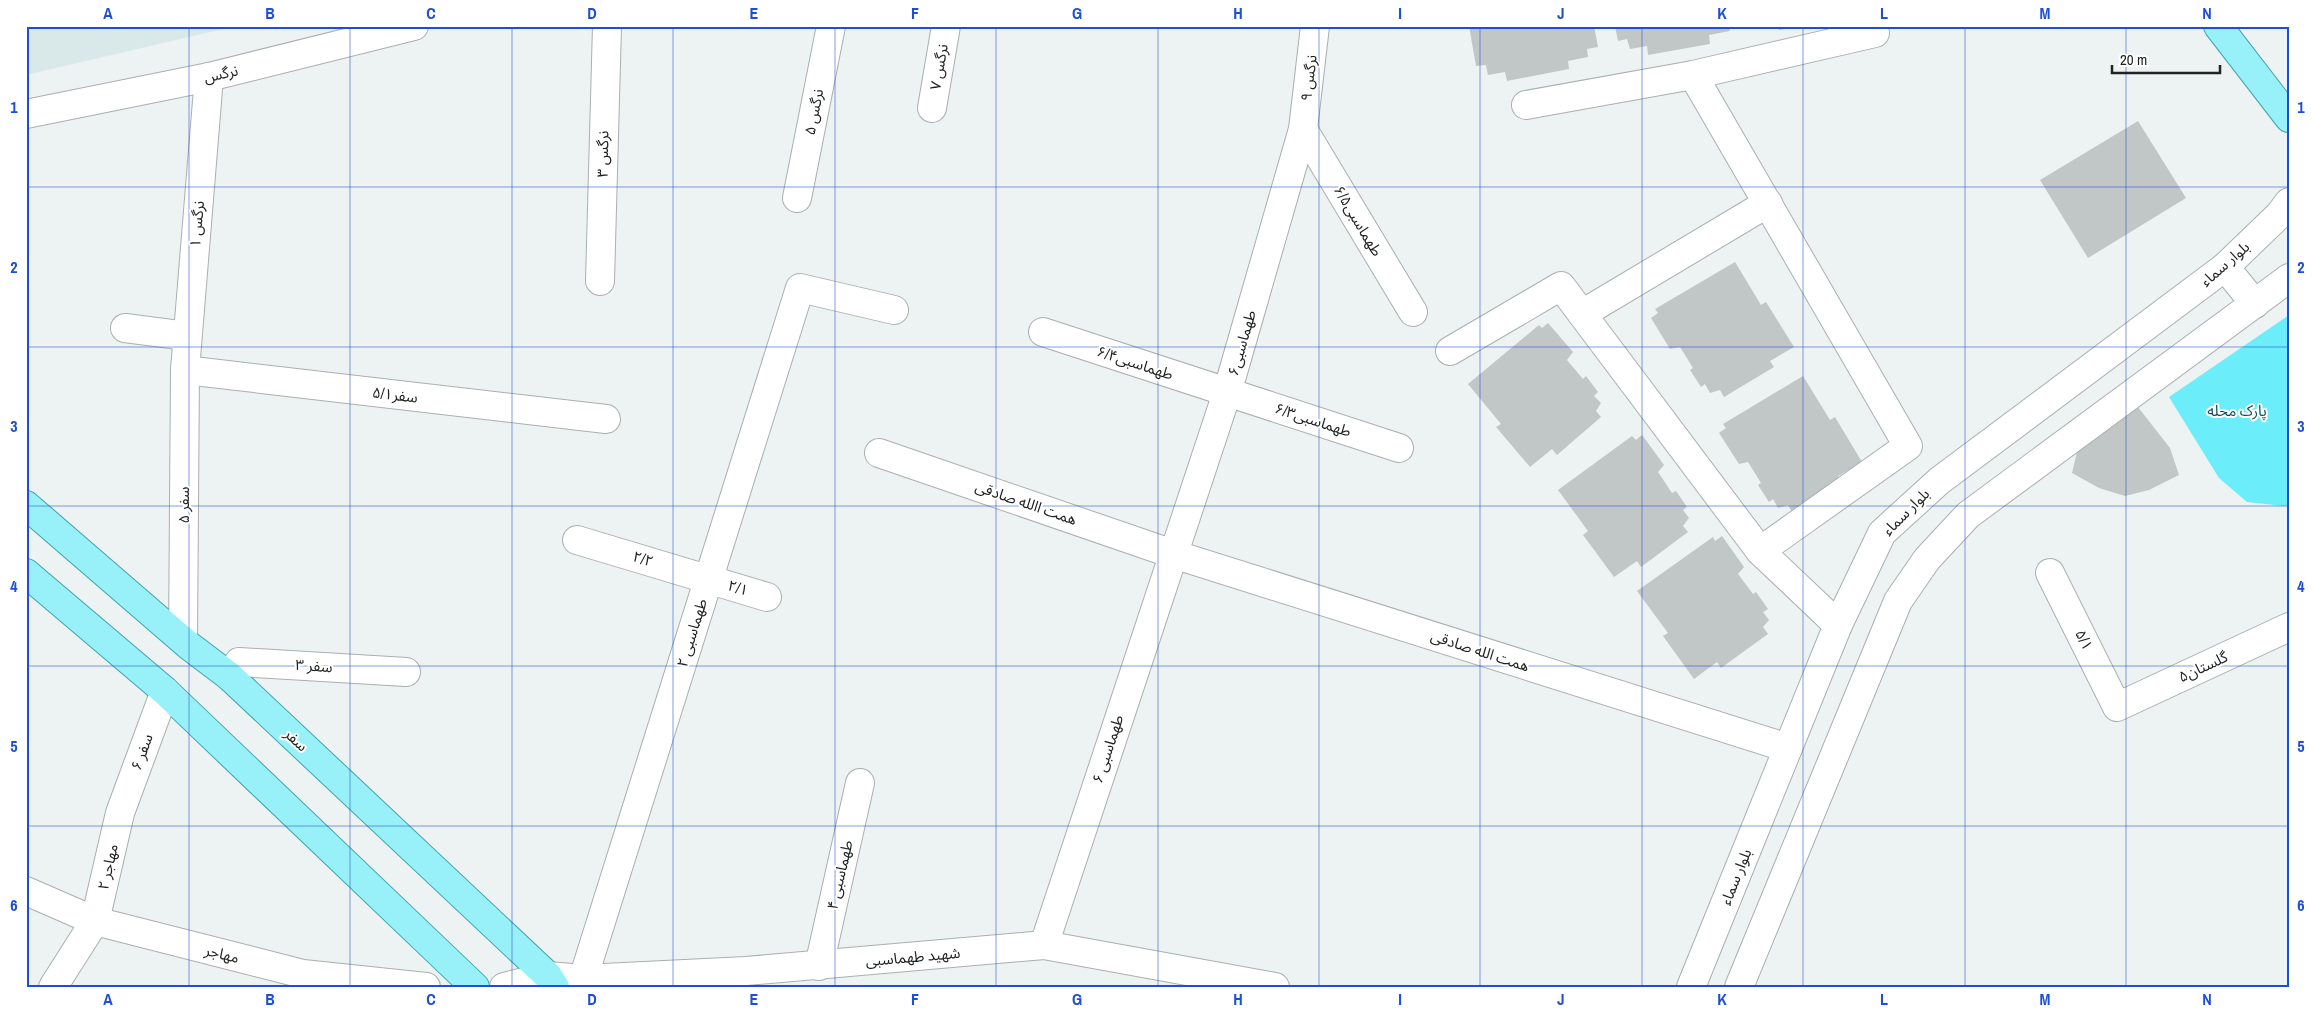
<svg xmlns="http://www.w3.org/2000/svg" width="2315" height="1013" font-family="'Archivo Narrow','Noto Sans Arabic',sans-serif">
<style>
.built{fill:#d9e8e9}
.green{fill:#6beefa}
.building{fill:#c1c6c7}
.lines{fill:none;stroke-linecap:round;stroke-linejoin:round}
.minor-casing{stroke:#aaafaf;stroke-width:30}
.major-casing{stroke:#42a3ac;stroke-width:30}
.minor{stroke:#fff;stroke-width:28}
.major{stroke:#98f1f9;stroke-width:28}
.grid{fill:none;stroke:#1d4ed8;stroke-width:1;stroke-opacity:0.55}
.labels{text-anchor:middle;stroke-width:4;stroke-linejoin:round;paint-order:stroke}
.street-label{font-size:15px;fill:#212323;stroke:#fff}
.park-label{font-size:15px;fill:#0f4b50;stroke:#fff}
.neatline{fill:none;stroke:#1d4ed8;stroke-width:2}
.grid-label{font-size:16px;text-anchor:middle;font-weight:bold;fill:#1d4ed8}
</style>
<rect width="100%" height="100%" fill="#edf2f3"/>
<!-- built -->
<path class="built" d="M26,26H236L26,75Z"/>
<!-- green -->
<path class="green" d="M2289,315V505L2284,506L2247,502L2219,478L2169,397Z"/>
<!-- building -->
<g class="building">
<path d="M1469,26H1594L1598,47L1587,49L1588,57L1568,61L1569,69L1507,81L1505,72L1488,75L1486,65L1476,66Z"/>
<path d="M1615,26H1729L1730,31L1709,35L1710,44L1648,55L1647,46L1630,49L1627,39L1618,41Z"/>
<path d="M1778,26H1796V27L1779,30Z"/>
<path d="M2138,121L2186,198L2088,258L2040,180Z"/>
<path d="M1735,262L1761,305L1766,302L1794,347L1770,361L1774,367L1724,397L1720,390L1710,393L1705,384L1701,387L1690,370L1693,368L1680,347L1670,349L1651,318L1658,313L1655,309Z"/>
<path d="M1548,323L1573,352L1567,360L1583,379L1586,376L1598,392L1594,396L1601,403L1596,411L1601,417L1557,455L1552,449L1530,467L1496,427L1501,424L1468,384L1539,325L1542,328Z"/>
<path d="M1803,376L1830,420L1835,417L1862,462L1838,476L1842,482L1792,512L1788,505L1778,508L1773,499L1769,502L1758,485L1761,483L1748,462L1739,464L1719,433L1726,428L1723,424Z"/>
<path d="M2138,407L2170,448L2179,475L2149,490L2125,496L2099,488L2072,473L2077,452Z"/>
<path d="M1642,435L1664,465L1658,472L1672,493L1676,491L1687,507L1683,510L1689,518L1683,526L1688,532L1641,567L1637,561L1614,577L1583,535L1588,531L1558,490L1632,436L1636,440Z"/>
<path d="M1722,536L1744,567L1738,574L1753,594L1756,592L1768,609L1763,612L1769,620L1763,627L1768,634L1721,668L1717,662L1694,679L1663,636L1668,633L1637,591L1713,537L1715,541Z"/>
</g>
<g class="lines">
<defs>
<g id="minor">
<path d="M1693,75L1908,446L1760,551"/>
<path d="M1526,105L1693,75L1875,33"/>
<path d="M932,108L946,26"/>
<path d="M26,114L209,77L414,26"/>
<path d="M1303,129L1413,312"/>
<path d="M797,198L831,26"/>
<path d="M2225,267L2255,304"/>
<path d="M600,281L607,26"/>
<path d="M1582,314L1768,203"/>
<path d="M125,328L187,336"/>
<path d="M1043,332L1399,448"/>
<path d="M1450,351L1561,286L1760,551L1838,625"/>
<path d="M185,370L606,419"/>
<path d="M879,453L1173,554L1788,748"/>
<path d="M577,540L767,597"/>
<path d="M2050,573L2117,707L2289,627"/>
<path d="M183,640L185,370L209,77"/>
<path d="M229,676L239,662L406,672"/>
<path d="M26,891L95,921L303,974L426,987"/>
<path d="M1044,945L1227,393L1303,129L1315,26"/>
<path d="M819,966L860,783"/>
<path d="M583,979L800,288L894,310"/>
<path d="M53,987L95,921L120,813L165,691"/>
<path d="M504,987L548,976L583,979L746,971L1044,945L1275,987"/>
<path d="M1691,987L1838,625L1882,533L1939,481L2225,267L2280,214L2289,202"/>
<path d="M1739,987L1898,601L1927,559L1968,515L2289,278"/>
</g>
<g id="major">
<path d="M2218,26L2289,118"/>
<path d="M26,505L188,645L229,676L548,976L555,987"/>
<path d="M26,573L165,691L475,987"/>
</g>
</defs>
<!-- minor casing -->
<use href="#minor" class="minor-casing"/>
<!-- major casing -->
<use href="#major" class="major-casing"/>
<!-- minor -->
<use href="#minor" class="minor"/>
<!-- major -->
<use href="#major" class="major"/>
</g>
<!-- grid -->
<path class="grid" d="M189,26V987M350,26V987M512,26V987M673,26V987M835,26V987M996,26V987M1158,26V987M1319,26V987M1480,26V987M1642,26V987M1803,26V987M1965,26V987M2126,26V987M26,187H2289M26,347H2289M26,506H2289M26,666H2289M26,826H2289"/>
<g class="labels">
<!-- street labels -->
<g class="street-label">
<text transform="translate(939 67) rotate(-80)" y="5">۷ نرگس</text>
<text transform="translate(221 74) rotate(-13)" y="5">نرگس</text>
<text transform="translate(1309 78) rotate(-83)" y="5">۹ نرگس</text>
<text transform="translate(814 112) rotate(-79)" y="5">۵ نرگس</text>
<text transform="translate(603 154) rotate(-89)" y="5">۳ نرگس</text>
<text transform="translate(1358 221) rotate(59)" y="5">۶/۵طهماسبی</text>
<text transform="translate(197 224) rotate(-85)" y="5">۱ نرگس</text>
<text transform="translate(2225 264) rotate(-41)" y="5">بلوار سماء</text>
<text transform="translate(1242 343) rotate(-74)" y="5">۶طهماسبی</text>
<text transform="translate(1135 363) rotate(18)" y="5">۶/۴طهماسبی</text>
<text transform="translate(395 395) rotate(7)" y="5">۵/۱سفر</text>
<text transform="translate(1313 420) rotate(18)" y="5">۶/۳طهماسبی</text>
<text transform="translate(1026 503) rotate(19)" y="5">همت االله صادقی</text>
<text transform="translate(184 505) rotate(-90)" y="5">۵ سفر</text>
<text transform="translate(1906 512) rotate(-45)" y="5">بلوار سماء</text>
<text transform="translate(643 559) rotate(17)" y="5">۲/۲</text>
<text transform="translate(738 588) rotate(17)" y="5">۲/۱</text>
<text transform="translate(692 633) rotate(-73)" y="5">۲ طهماسبی</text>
<text transform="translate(2084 640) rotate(63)" y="5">۵/۱</text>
<text transform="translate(1480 651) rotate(18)" y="5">همت الله صادقی</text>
<text transform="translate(314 666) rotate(4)" y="5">۳ سفر</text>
<text transform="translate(2203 667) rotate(-25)" y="5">گلستان۵</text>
<text transform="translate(296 740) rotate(43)" y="5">سفر</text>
<text transform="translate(1108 749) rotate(-72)" y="5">۶ طهماسبی</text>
<text transform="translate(142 752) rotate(-70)" y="5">۶ سفر</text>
<text transform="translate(108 867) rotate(-77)" y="5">۲ مهاجر</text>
<text transform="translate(840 875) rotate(-77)" y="5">۴ طهماسبی</text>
<text transform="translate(1736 877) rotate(-68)" y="5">بلوار سماء</text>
<text transform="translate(222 954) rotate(14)" y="5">مهاجر</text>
<text transform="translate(913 957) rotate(-5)" y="5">شهید طهماسبی</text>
</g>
<!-- park labels -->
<g class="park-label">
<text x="2237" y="416">پارک محله</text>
</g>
</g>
<!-- border -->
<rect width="2315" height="1013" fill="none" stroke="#ffffff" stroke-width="55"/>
<!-- scale -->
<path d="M2112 65v8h108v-8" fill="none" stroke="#212323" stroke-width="2.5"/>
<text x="2120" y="65" font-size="15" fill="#212323" stroke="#ffffff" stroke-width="4" paint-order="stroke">20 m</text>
<rect x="28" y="28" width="2260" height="958" class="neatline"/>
<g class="grid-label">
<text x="108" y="19">A</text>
<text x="270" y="19">B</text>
<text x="431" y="19">C</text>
<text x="592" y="19">D</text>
<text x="754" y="19">E</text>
<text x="915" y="19">F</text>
<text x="1077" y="19">G</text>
<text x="1238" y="19">H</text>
<text x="1400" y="19">I</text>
<text x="1561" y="19">J</text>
<text x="1722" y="19">K</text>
<text x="1884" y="19">L</text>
<text x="2045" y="19">M</text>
<text x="2207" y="19">N</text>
<text x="14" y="113">1</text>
<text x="2301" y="113">1</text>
<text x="14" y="273">2</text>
<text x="2301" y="273">2</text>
<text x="14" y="432">3</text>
<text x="2301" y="432">3</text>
<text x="14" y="592">4</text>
<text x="2301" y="592">4</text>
<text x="14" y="752">5</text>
<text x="2301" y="752">5</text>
<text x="14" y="911">6</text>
<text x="2301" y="911">6</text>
<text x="108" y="1005">A</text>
<text x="270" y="1005">B</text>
<text x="431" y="1005">C</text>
<text x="592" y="1005">D</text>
<text x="754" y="1005">E</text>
<text x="915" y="1005">F</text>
<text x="1077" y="1005">G</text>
<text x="1238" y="1005">H</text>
<text x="1400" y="1005">I</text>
<text x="1561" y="1005">J</text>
<text x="1722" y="1005">K</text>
<text x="1884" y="1005">L</text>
<text x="2045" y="1005">M</text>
<text x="2207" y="1005">N</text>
</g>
</svg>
